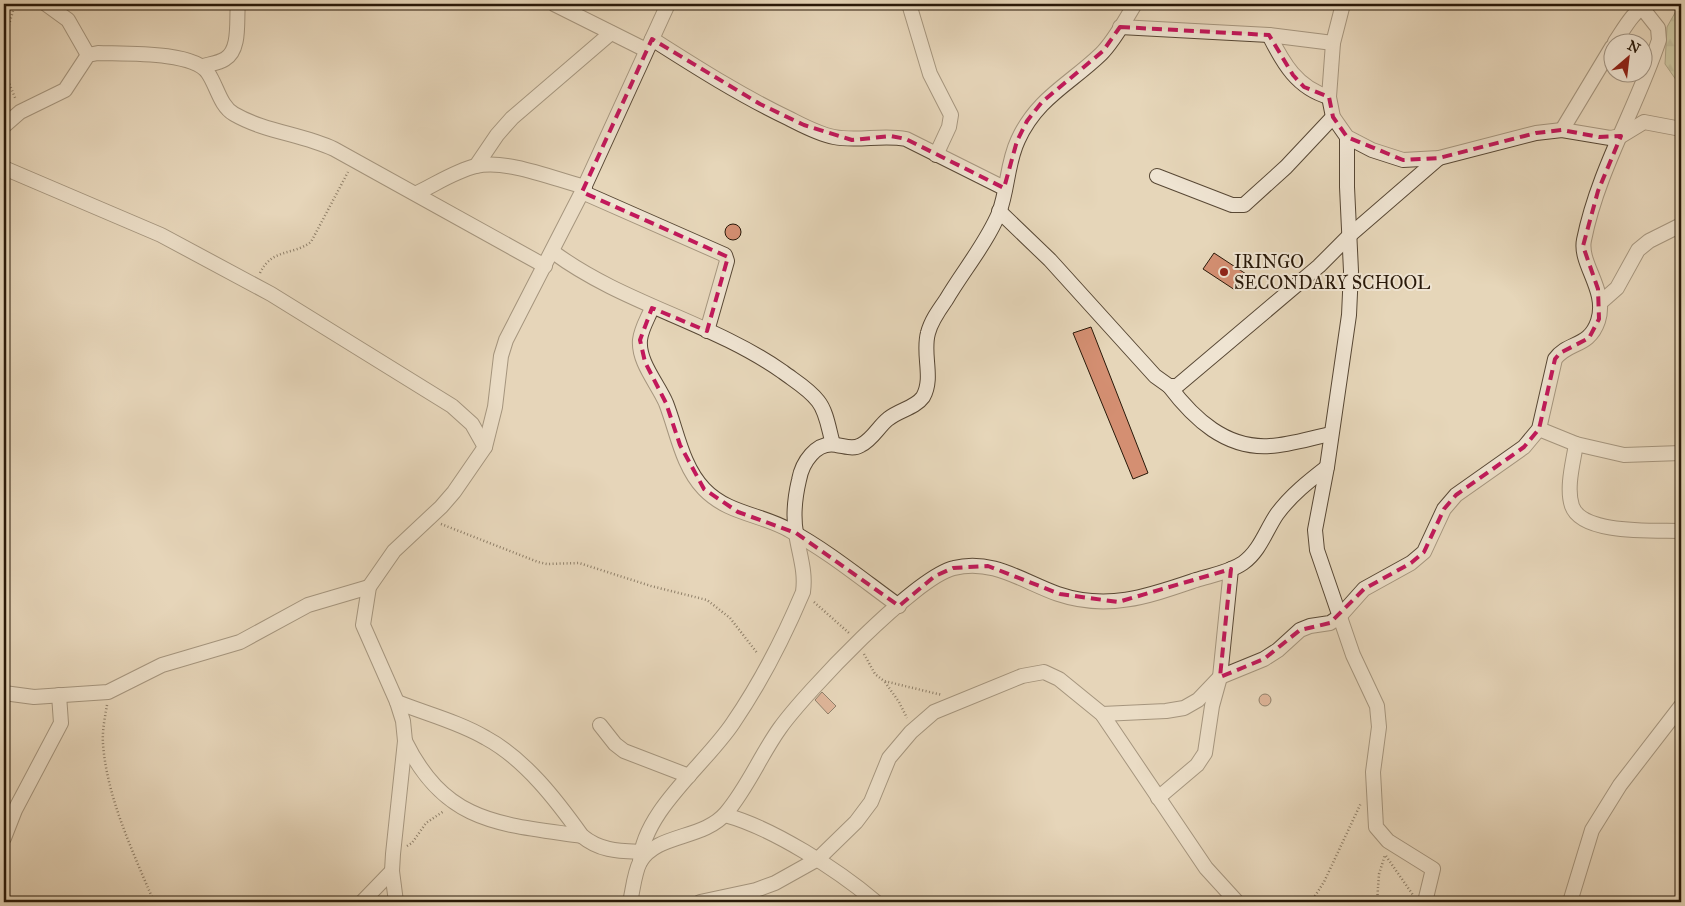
<svg xmlns="http://www.w3.org/2000/svg" width="1685" height="906" font-family="'IM FELL Great Primer',serif">
<style>
.forest{fill:url(#forest-firs);stroke:#6f6c4c}
.building{fill:#d48f72;stroke:#291909}
.lines{fill:none;stroke-linecap:round;stroke-linejoin:round}
.minor-casing{stroke:#584835;stroke-width:16}
.path{stroke:#291909;stroke-width:2.5;stroke-dasharray:1 2.5;stroke-linecap:butt}
.minor{stroke:#efe4d2;stroke-width:14}
.marked{fill:none;stroke:#c2185b;stroke-width:4;stroke-dasharray:10 6;stroke-linejoin:round}
.poi-dot{fill:#8f2418;stroke:#efe4d2;stroke-width:2}
.labels{text-anchor:middle;stroke-width:4;stroke-linejoin:round;paint-order:stroke}
.poi-label{font-size:18px;fill:#291909;stroke:#efe4d2;text-anchor:start}
</style>
<defs>
<pattern id="forest-firs" width="22" height="20" patternUnits="userSpaceOnUse" patternTransform="scale(1.25)"><rect width="22" height="20" fill="#b5be8f"/><path d="M5 1l3.5 6h-7zM16 11l3.5 6h-7z" fill="#9ca37a"/></pattern>
</defs>
<rect width="100%" height="100%" fill="#e6d6b9"/>
<filter id="stains"><feTurbulence type="fractalNoise" baseFrequency=".004" numOctaves="4"/><feColorMatrix values="0 0 0 0 .2 0 0 0 0 .09 0 0 0 0 .02 0 0 0 .5 -.17"/></filter>
<radialGradient id="worn" r=".72"><stop offset=".6" stop-color="#630" stop-opacity="0"/><stop offset="1" stop-color="#630" stop-opacity=".3"/></radialGradient>
<!-- forest -->
<path class="forest" d="M1680,4H1681V87L1665,64L1667,27Z"/>
<!-- building -->
<g class="building">
<circle cx="733" cy="232" r="8"/>
<path d="M1214,253L1246,274L1235,290L1203,269Z"/>
<path d="M1091,327L1148,473L1133,479L1073,333Z"/>
<path d="M822,692L836,706L828,714L815,700Z"/>
<circle cx="1265" cy="700" r="6"/>
</g>
<g class="lines">
<defs>
<g id="minor">
<path d="M46,4L68,20L88,55"/>
<path d="M554,4L646,50"/>
<path d="M909,4L930,74L951,115L949,127L936,155"/>
<path d="M1343,4L1333,43L1329,97L1333,117L1347,137L1372,150L1403,160L1439,158L1536,133L1562,130L1610,138L1621,136L1644,122L1681,129"/>
<path d="M1120,27L1269,35L1333,43"/>
<path d="M1269,35C1283,63 1297,88 1329,97"/>
<path d="M652,39C696,67 740,95 788,118C802,125 818,134 834,137C858,142 882,134 906,139L1004,188"/>
<path d="M1615,42C1624,29 1633,11 1648,4"/>
<path d="M203,66C210,64 219,63 225,59C241,50 236,19 238,4"/>
<path d="M4,126L20,112L65,90L88,55L98,53C123,54 194,51 208,73C217,86 220,106 234,114C265,132 302,134 334,149L545,266"/>
<path d="M1562,130L1612,47"/>
<path d="M1347,137V187L1351,271L1349,315L1327,467L1315,530L1317,550L1353,655L1377,706L1379,727L1373,772L1376,827L1388,841L1433,869L1425,902"/>
<path d="M476,166L497,135L512,118L611,33"/>
<path d="M4,168L161,235L271,294L452,406L472,424L485,447"/>
<path d="M1157,176L1232,205H1244L1286,167L1333,117"/>
<path d="M582,192L725,255L727,261L707,331"/>
<path d="M417,193C436,184 455,171 476,166C507,159 554,179 585,187"/>
<path d="M999,211L1050,260L1155,376L1169,386H1177L1319,266L1350,235L1439,158"/>
<path d="M553,252C623,304 712,322 783,372C795,381 809,389 818,401C827,412 829,431 833,444"/>
<path d="M1600,303L1617,288L1638,250L1649,241L1681,225"/>
<path d="M652,308C648,318 641,329 640,340C638,362 658,384 666,403C677,431 682,466 704,489C728,514 761,514 789,530C828,551 863,580 899,606"/>
<path d="M1169,386C1194,419 1226,449 1270,446C1290,445 1311,438 1331,434"/>
<path d="M1539,429L1576,444L1624,455L1681,453"/>
<path d="M1576,444C1573,463 1566,488 1572,506C1582,535 1656,530 1681,531"/>
<path d="M4,693L34,697L108,692L162,665L240,642L308,605L369,587"/>
<path d="M397,702C427,714 459,722 486,738C525,759 557,801 582,836C600,851 619,851 641,852"/>
<path d="M1102,714L1166,711L1184,708L1198,700L1220,677L1264,659L1278,650L1300,630L1310,626L1330,623L1339,617L1364,589L1411,563L1424,552L1444,509L1456,495L1524,447L1539,429L1555,359C1568,341 1589,348 1598,321C1608,290 1579,264 1584,240C1598,170 1637,107 1659,40L1658,28L1639,4"/>
<path d="M600,725L615,744L624,751L689,776"/>
<path d="M405,741C446,824 500,824 582,836"/>
<path d="M1158,798L1197,765L1205,753L1212,706L1220,677L1231,569"/>
<path d="M725,815C773,828 838,870 876,902"/>
<path d="M4,838L15,810L61,723L59,695"/>
<path d="M640,862C643,811 705,765 733,723C761,682 784,637 803,592C806,571 799,554 796,533C793,516 795,497 799,480C802,463 816,441 836,445C845,446 853,450 861,445C872,440 879,426 888,419C899,410 915,408 923,397C934,378 922,354 928,333C931,321 939,310 946,300C963,271 986,244 999,213C1008,189 1007,163 1018,140C1037,98 1070,84 1101,54C1115,40 1125,20 1135,4"/>
<path d="M362,902L392,871"/>
<path d="M396,902L392,871L393,854L405,741L403,721L397,702L363,625L369,587L394,551L441,507L454,492L485,447L495,407L501,356L506,340L582,192L668,4"/>
<path d="M630,902C633,890 634,874 640,862C657,833 703,840 726,813C748,787 760,756 780,728C805,693 915,577 954,568C992,558 1024,582 1058,594C1108,611 1149,596 1196,580C1212,575 1230,572 1243,563C1260,551 1266,530 1277,514C1291,495 1309,481 1327,467"/>
<path d="M700,902L756,890L775,883L818,859L856,822L871,802L889,758L911,732L934,712L1022,676L1044,672L1059,679L1102,714L1206,868L1237,902"/>
<path d="M1570,902L1592,830L1620,785L1681,706"/>
</g>
</defs>
<!-- minor casing -->
<use href="#minor" class="minor-casing"/>
<!-- path -->
<g class="path">
<path d="M4,42L15,4"/>
<path d="M4,71L16,100"/>
<path d="M260,273C272,248 292,256 311,242L348,172"/>
<path d="M441,524L538,562L547,564L579,563L651,586L707,600L730,618L758,654"/>
<path d="M814,602L849,633"/>
<path d="M864,654L875,674L884,681L942,695"/>
<path d="M885,682L899,702L907,718"/>
<path d="M107,705C105,717 102,731 103,744C107,798 133,852 154,902"/>
<path d="M407,846L412,843L426,823L444,811"/>
<path d="M1386,856L1413,895"/>
<path d="M1311,902L1324,882L1361,803"/>
<path d="M1377,902L1379,874L1385,855"/>
</g>
<!-- minor -->
<use href="#minor" class="minor"/>
</g>
<!-- marked area -->
<path d="M0 0H1685V906H0ZM1120,27L1269,35L1293,75L1304,87L1329,97L1333,117L1347,137L1403,160L1439,158L1536,133L1562,130L1599,137L1621,136L1598,191L1583,246L1598,289L1599,319L1589,338L1560,353L1555,359L1539,429L1524,447L1456,495L1444,509L1424,552L1411,563L1364,589L1330,623L1300,630L1264,659L1220,677L1231,569L1118,602L1060,594L988,566L953,568L935,576L899,606L796,533L738,512L704,489L680,445L666,403L645,362L640,340L652,308L707,331L728,257L582,192L652,39L760,104L804,125L852,140L891,136L906,139L1004,188L1017,141L1027,121L1042,102L1103,51Z" fill="#e6d6b9" fill-opacity=".55" fill-rule="evenodd"/>
<path class="marked" d="M1120,27L1269,35L1293,75L1304,87L1329,97L1333,117L1347,137L1403,160L1439,158L1536,133L1562,130L1599,137L1621,136L1598,191L1583,246L1598,289L1599,319L1589,338L1560,353L1555,359L1539,429L1524,447L1456,495L1444,509L1424,552L1411,563L1364,589L1330,623L1300,630L1264,659L1220,677L1231,569L1118,602L1060,594L988,566L953,568L935,576L899,606L796,533L738,512L704,489L680,445L666,403L645,362L640,340L652,308L707,331L728,257L582,192L652,39L760,104L804,125L852,140L891,136L906,139L1004,188L1017,141L1027,121L1042,102L1103,51Z"/>
<!-- markers -->
<circle class="poi-dot" cx="1224" cy="272" r="5"/>
<g class="labels">
<!-- poi labels -->
<g class="poi-label">
<text x="1234" y="268">IRINGO<tspan x="1234" dy="21">SECONDARY SCHOOL</tspan></text>
</g>
</g>
<!-- margin -->
<rect width="1685" height="906" fill="none" stroke="#e6d6b9" stroke-width="20"/>
<rect x="5" y="5" width="1675" height="896" fill="none" stroke="#291909" stroke-width="2.5"/>
<rect x="10" y="10" width="1665" height="886" fill="none" stroke="#291909"/>
<!-- north arrow -->
<g transform="translate(1628 58) rotate(28)"><circle r="24" fill="#efe4d2" stroke="#a09382"/>
<path d="M0-4L9 19L0 12L-9 19Z" fill="#8f2418"/>
<text y="-8" font-size="14" font-weight="bold" text-anchor="middle" fill="#291909">N</text>
</g>
<rect width="100%" height="100%" filter="url(#stains)"/>
<rect width="100%" height="100%" fill="url(#worn)"/>
</svg>
